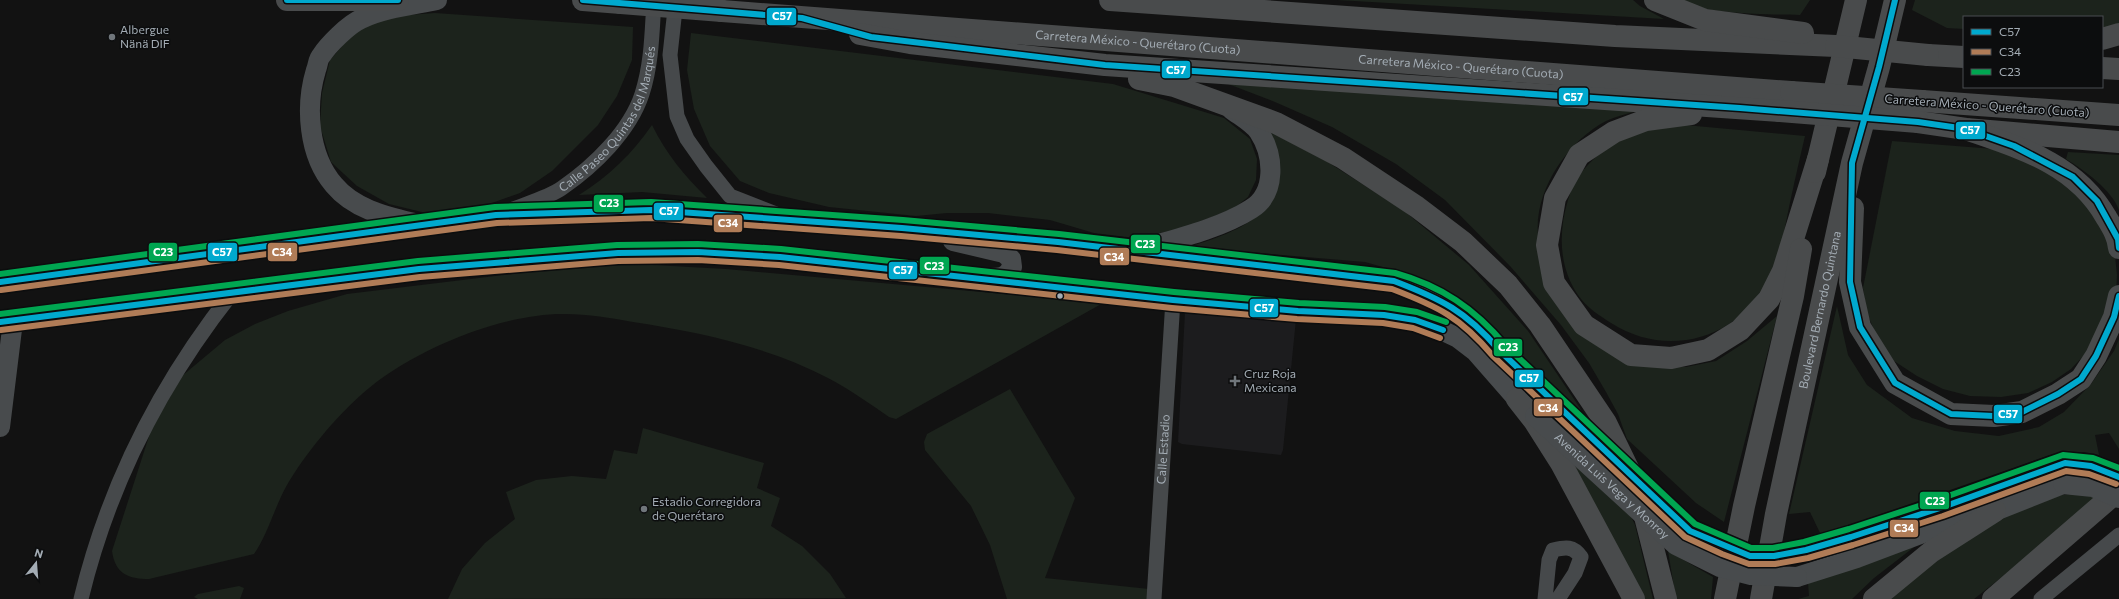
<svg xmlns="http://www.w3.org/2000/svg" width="2119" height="599" font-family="Commissioner,sans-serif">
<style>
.built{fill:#1c1c1e}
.green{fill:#1c231c}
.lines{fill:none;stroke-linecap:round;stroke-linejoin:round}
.minor{stroke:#46494b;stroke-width:15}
.major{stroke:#484b4d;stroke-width:20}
.highway{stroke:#494b4c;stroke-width:22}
.major-bridge{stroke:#484b4d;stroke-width:20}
.highway-bridge{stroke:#494b4c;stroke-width:22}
.bus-1-casing{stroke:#0c0d0e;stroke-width:9}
.bus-2-casing{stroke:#0c0d0e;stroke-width:9}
.bus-3-casing{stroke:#0c0d0e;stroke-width:9}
.bus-1{stroke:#00a9ce;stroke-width:6}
.bus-2{stroke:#b07c57;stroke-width:6}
.bus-3{stroke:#00a651;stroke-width:6}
.poi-dot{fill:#70767b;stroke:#0c0d0e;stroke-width:1.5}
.bus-dot{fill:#a3acb4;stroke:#0c0d0e;stroke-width:1.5}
.labels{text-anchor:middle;stroke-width:3;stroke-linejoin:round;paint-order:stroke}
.poi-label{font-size:12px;fill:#a3acb4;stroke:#0c0d0e;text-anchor:start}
.street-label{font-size:12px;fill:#a3acb4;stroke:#0c0d0e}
.line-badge{stroke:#0c0d0e;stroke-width:1.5}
.badge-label{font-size:11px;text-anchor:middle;font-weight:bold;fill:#fff}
</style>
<rect width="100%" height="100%" fill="#121212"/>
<!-- built -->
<path class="built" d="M1185,312L1296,319L1283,450L1281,455L1182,444L1178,442Z"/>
<!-- green -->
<g class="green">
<path d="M1337,0H1633L1640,6L1664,19Z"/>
<path d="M1679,0H1810L1800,15C1769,14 1703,15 1679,0Z"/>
<path d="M1915,0H2119V26L2102,31V17H1964V29L1947,28L1912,10Z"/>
<path d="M435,13L633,27L632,60L617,96L598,125L552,171L520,193L489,204L426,213L389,204L357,186L331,162L320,126L322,93L330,60L357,29L394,16Z"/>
<path d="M691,33L1113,84L1224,118L1250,139L1257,159L1256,180L1248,197L1233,209L1180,229L1135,238L1094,233L1050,220L988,213H947L916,216L829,207L769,193L740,181L710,146L694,109L687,70Z"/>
<path d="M1223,82L1641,110C1630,113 1617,116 1606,121C1568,141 1534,190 1538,235C1540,256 1548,278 1553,298L1655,367H1686L1716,361L1747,341L1777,316L1724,522L1696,503L1627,439L1618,414L1606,392L1589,363L1561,325L1510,266L1445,200L1396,164L1332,127L1275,102Z"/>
<path d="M1674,124L1805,136C1798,166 1791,196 1785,227C1781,243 1779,263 1771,277C1740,338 1669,360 1611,323C1600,316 1586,307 1578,295C1559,267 1558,233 1568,200C1570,195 1571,188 1574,183C1586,164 1604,148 1623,137C1635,130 1660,128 1674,124Z"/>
<path d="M652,125C666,154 685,176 707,198L642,192L579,195C609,176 632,154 652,125Z"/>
<path d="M1269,131L1326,161L1403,210L1469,265L1528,331L1580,408L1635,525L1653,599H1640L1603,526L1491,327L1444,293L1408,274L1365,262L1188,247C1208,241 1247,229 1260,212C1264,206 1267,199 1270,193C1283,167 1280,157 1269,131Z"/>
<path d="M1892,141L2007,150L2030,157L2090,200L2115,256L2117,275L2116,295L2088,351L2071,369L2052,382L2028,393L2001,397L1970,396L1943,389L1917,376L1894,361L1877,337L1867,313L1863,288Z"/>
<path d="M2068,152L2119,155V210C2112,190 2084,170 2066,159Z"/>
<path d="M635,264L726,269L1103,303L896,419L889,417C869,403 849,389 828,378C769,347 699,332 633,322C611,318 588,314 565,314C501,313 410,351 362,394C334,419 306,453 287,485C275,506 267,536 254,554L149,579C129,579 115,574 112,551L152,427L182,376L225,340L255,324L288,311L347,294L544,270Z"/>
<path d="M1837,306L1848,355L1867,385L1912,418L1955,431L1999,436L2039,427L2064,412L2091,384L2114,351L2119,339V449L2109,433L2095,435L2099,455L2084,452L2053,454L1821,535L1810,512L1789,514Z"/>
<path d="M1010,389L1075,498L1045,578L1149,589V599H1007L990,545L971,506L925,450L924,442L927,434Z"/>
<path d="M643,428L764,463L757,488L780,498L771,526L802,546L830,574L846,598L448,599L462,569L485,543L515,519L506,492L536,480L572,476L606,479L614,450L637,454Z"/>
<path d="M2078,493L2101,499L1974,599H1884L1896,588L2003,516L2054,496Z"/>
<path d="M1918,544L1874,578L1852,599H1798L1809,596L1808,583Z"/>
<path d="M1668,551L1713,577L1711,599H1676Z"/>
<path d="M239,586L244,588L240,599H198L194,597L198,594Z"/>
</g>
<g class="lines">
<!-- minor -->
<g class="minor">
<path d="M676,0L670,55L677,116L687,139L706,166L730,196L776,214"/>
<path id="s1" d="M506,212C524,204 546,199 562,188C594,166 630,131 642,94C652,63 652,31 654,0"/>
<path d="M81,599C108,487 160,384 232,293"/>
<path id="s2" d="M1154,599L1173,300"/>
<path d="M1545,599L1549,560L1553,550C1566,547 1573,546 1581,557L1575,573L1558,599"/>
<path d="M2041,599L2119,535"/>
</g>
<!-- major -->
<g class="major">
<path d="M414,223C385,216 354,209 334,185C308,155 305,106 316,70C318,65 318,59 321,56C328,45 349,24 361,19C384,8 413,5 437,0"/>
<path d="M953,241L1004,253L1011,259L1012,267C1006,279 999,278 987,278"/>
<path d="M1148,247C1180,238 1223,227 1251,209C1277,193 1274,155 1259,132C1253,123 1240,116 1231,109"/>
<path d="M0,282L496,215L651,210L902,228L1058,242L1138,250L1394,281C1442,299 1465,311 1499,350"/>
<path d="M0,322L419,269L518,260L618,253L698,252L780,257L1050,288L1298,311L1384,315L1415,320L1439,329L1458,338L1475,351L1517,399L1528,409"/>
<path d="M0,427L13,321"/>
<path d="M1806,550L1940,508L2065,463L2091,466L2119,477"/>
<path d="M1797,577L1857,558L1926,532L1995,511L2063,484"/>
</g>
<!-- highway -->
<g class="highway">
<path d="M287,0H398"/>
<path d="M583,0L621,3"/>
<path d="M1110,0L1615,36L1836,46"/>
<path d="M1655,0L1705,20L1803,33"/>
<path id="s3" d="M722,11L1791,92"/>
<path d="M860,34L910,43L1105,65L1780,111"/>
<path d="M2102,39L2119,34"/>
<path d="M1928,55L1964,57"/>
<path d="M2102,68L2119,69"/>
<path d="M1139,79L1174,86L1276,123L1343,158L1417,207L1463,242L1508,285L1540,325L1606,423L1638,489L1666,599"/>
<path d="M1922,101L2119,115"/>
<path d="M1691,114L1646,120L1614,132L1579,155L1555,198L1547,245L1554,283L1584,325L1631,355L1671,358L1708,350L1740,330L1769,299L1783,271L1818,159"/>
<path d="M1918,122L1966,129L2119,142"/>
<path d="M1966,129C2021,148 2076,164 2106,217C2112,227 2118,236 2119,248"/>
<path d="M1815,172L1856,0"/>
<path d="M1853,208L1850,282L1860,327L1895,383L1951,414L1994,416L2022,412L2058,394L2081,379L2096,356L2114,317L2119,296"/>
<path d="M1517,399L1535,422L1561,463L1634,599"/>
<path d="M1725,599L1744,506L1793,296L1801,249"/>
<path id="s4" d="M1761,599L1776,514L1852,163L1879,67L1895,0"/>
<path d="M1874,599L1931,552L1995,511"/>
<path d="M1993,599L2119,490"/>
</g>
<!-- major-bridge -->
<g class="major-bridge">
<path d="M1499,350L1690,531C1708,540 1730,553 1750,556C1769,558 1788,553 1806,550"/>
<path id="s5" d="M1535,416L1676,545L1720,567L1751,575L1797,577"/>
<path d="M2063,484L2093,487L2119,498"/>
</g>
<!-- highway-bridge -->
<g class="highway-bridge">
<path d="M621,3L722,11"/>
<path d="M1836,46L1928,55"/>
<path d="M1791,92L1922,101"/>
<path d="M1780,111L1918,122"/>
</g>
<defs>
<g id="bus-1">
<path d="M287,0H398"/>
<path d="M583,0L802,18L871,37L1105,65L1740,108L1918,122L1966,129L2014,146L2073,177L2097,201L2118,239L2119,248"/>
<path d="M1895,0L1879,67L1852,163L1850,282L1860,327L1895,383L1951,414L1994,416L2022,412L2058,394L2081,379L2096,356L2114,317L2119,296"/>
<path d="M0,282L496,215L651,210L902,228L1058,242L1394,281C1441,299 1466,311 1499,350L1690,531L1750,556H1774L1806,550L1851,537L1940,508L2065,463L2091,466L2119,477"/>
<path d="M0,322L419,269L618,253L698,252L780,257L1173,300L1298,311L1384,315L1415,320L1443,330"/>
</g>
<g id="bus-2">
<path d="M1,290L497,223L651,218L901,236L1057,250L1392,289C1439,307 1460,317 1493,356L1685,537L1722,554L1749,564H1775L1808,558L1853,545L1943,516L2066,471L2089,474L2116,484"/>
<path d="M1,330L420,277L618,261L698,260L779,265L1172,308L1297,319L1383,323L1413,328L1440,338"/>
</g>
<g id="bus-3">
<path d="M0,274L495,207L651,202L903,220L1059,234L1395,273C1441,286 1474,308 1505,345L1695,524L1751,548H1773L1804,542L1849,529L1937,500L2063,455L2093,458L2119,468"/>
<path d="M0,314L418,261L617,245L698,244L781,249L1174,292L1299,303L1385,307L1417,312L1446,322"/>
</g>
</defs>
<!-- bus-1 casing -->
<use href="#bus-1" class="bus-1-casing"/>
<!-- bus-2 casing -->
<use href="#bus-2" class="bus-2-casing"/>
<!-- bus-3 casing -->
<use href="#bus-3" class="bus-3-casing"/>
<!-- bus-1 -->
<use href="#bus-1" class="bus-1"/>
<!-- bus-2 -->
<use href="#bus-2" class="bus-2"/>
<!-- bus-3 -->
<use href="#bus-3" class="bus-3"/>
</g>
<!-- markers -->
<g class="poi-dot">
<circle cx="112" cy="37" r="4"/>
<path d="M1233 375h4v4h4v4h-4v4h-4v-4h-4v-4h4z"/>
<circle cx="644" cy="509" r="4"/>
</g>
<circle class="bus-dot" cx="1060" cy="296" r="3.5"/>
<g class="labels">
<!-- poi labels -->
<g class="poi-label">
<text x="120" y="34">Albergue<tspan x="120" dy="14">Nänä DIF</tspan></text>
<text x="1244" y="378">Cruz Roja<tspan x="1244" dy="14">Mexicana</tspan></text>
<text x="652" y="506">Estadio Corregidora<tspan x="652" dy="14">de Querétaro</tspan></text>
</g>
<!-- street labels -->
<g class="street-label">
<text dy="4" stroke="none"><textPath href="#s3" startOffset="417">Carretera México - Querétaro (Cuota)</textPath></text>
<text dy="4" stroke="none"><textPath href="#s3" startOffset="741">Carretera México - Querétaro (Cuota)</textPath></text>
<text transform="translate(1987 106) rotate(4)" y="4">Carretera México - Querétaro (Cuota)</text>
<text dy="4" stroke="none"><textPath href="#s1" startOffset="147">Calle Paseo Quintas del Marqués</textPath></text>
<text dy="4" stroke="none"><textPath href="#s4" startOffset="295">Boulevard Bernardo Quintana</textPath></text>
<text dy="4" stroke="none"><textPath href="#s2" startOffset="150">Calle Estadio</textPath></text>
<text dy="4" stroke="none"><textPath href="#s5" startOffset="104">Avenida Luis Vega y Monroy</textPath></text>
</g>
</g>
<g class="line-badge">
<rect x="766" y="7" width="31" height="19" rx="4" fill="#00a9ce"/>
<rect x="1161" y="60" width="30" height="19" rx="4" fill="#00a9ce"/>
<rect x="1558" y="87" width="31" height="19" rx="4" fill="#00a9ce"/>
<rect x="1955" y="121" width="31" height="19" rx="4" fill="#00a9ce"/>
<rect x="593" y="194" width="31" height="19" rx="4" fill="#00a651"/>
<rect x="653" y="202" width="31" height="19" rx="4" fill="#00a9ce"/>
<rect x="713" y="214" width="30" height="19" rx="4" fill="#b07c57"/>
<rect x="1130" y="234" width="31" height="20" rx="4" fill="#00a651"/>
<rect x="148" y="242" width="30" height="20" rx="4" fill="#00a651"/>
<rect x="207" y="242" width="31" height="20" rx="4" fill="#00a9ce"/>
<rect x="267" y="242" width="31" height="20" rx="4" fill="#b07c57"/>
<rect x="1099" y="247" width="31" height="19" rx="4" fill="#b07c57"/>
<rect x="919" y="256" width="31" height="19" rx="4" fill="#00a651"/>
<rect x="888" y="261" width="30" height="19" rx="4" fill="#00a9ce"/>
<rect x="1249" y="298" width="30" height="20" rx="4" fill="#00a9ce"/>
<rect x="1493" y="338" width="30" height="19" rx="4" fill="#00a651"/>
<rect x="1514" y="369" width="30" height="19" rx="4" fill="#00a9ce"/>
<rect x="1533" y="398" width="30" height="19" rx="4" fill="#b07c57"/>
<rect x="1993" y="404" width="30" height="20" rx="4" fill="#00a9ce"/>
<rect x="1919" y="491" width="31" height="19" rx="4" fill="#00a651"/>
<rect x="1889" y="519" width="30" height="19" rx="4" fill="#b07c57"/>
</g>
<g class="badge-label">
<text x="782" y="20">C57</text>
<text x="1176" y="74">C57</text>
<text x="1573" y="101">C57</text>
<text x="1970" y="134">C57</text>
<text x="609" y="207">C23</text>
<text x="669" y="215">C57</text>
<text x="728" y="227">C34</text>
<text x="1145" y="248">C23</text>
<text x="163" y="256">C23</text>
<text x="222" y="256">C57</text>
<text x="282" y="256">C34</text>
<text x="1114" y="261">C34</text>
<text x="934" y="270">C23</text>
<text x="903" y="274">C57</text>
<text x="1264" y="312">C57</text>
<text x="1508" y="351">C23</text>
<text x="1529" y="382">C57</text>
<text x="1548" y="412">C34</text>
<text x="2008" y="418">C57</text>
<text x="1935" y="505">C23</text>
<text x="1904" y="532">C34</text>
</g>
<!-- legend -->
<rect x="1963" y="16" width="140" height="72" fill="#0c0d0e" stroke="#484d50"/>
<rect x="1971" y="29" width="20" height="6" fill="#00a9ce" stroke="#484d50"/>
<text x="1999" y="36" font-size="12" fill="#a3acb4">C57</text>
<rect x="1971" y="49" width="20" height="6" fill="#b07c57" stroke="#484d50"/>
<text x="1999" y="56" font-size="12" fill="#a3acb4">C34</text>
<rect x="1971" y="69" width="20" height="6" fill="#00a651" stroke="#484d50"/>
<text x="1999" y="76" font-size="12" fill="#a3acb4">C23</text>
<!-- north arrow -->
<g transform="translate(36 563) rotate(17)" stroke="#0c0d0e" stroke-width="3" paint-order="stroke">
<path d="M0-3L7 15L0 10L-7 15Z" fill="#a3acb4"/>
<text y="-6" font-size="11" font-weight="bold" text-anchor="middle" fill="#a3acb4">N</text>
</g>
</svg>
